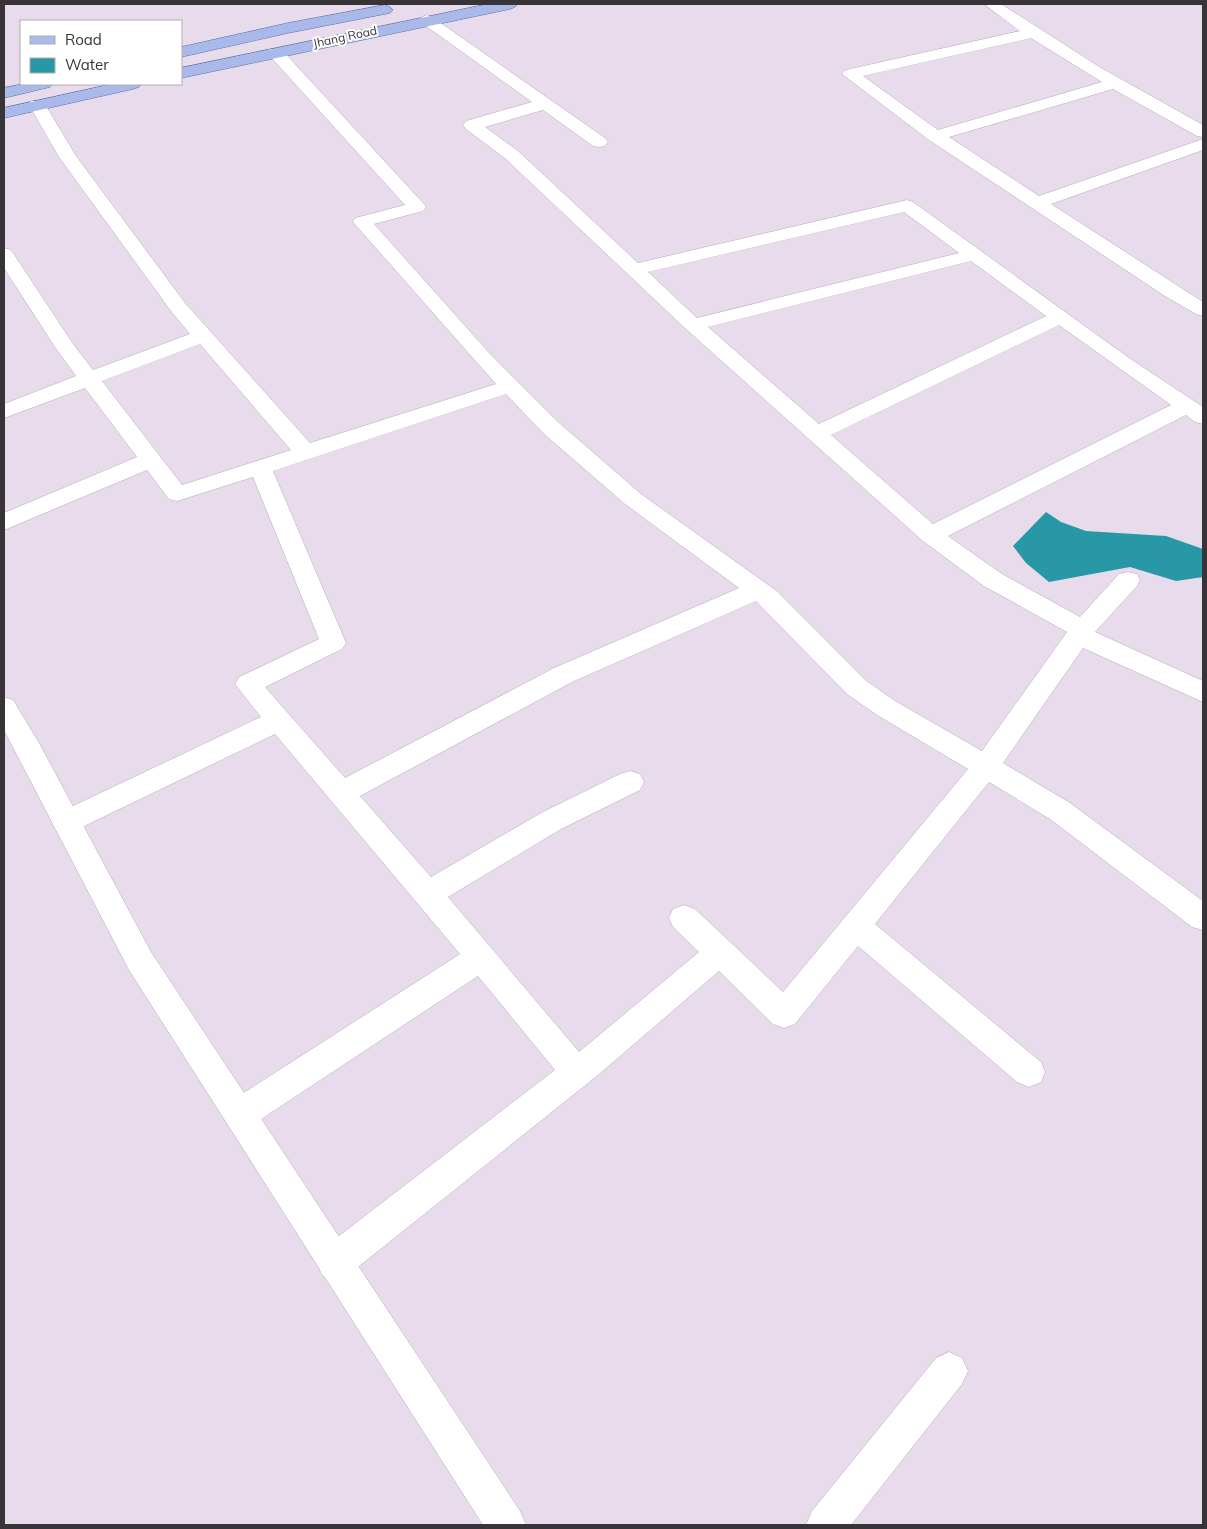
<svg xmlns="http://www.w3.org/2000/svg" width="1207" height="1529" font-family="Mulish,sans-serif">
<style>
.water{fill:#2897a6}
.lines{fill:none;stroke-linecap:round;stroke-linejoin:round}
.street-casing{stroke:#b5a9b8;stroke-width:1}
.secondary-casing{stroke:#b5a9b8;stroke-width:1}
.primary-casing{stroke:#5c6ca3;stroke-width:1}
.street{fill:#fff;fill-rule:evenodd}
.secondary{fill:#fff;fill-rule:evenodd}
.primary{fill:#a9b9ea;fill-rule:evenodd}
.labels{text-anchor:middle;stroke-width:4;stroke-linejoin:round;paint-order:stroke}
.far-street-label{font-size:12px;fill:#383339;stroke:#fff}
</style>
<rect width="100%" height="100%" fill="#e8dbeb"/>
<!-- water -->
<path class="water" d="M1046,512L1061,522L1086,531L1166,536L1203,549V577L1176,581L1130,567L1049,582L1026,563L1013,546Z"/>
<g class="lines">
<defs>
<g id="street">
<path d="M984,4H1001L1101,68L1203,125V137L1197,136L1113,89L949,137L1039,196L1203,139V150L1051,204L1203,302V316L1196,314L1165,296L929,140L842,74L844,71L850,69L1020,31ZM1031,38L1102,82L938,130L863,76Z"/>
<path d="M427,15L432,17L605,138L608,142L605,146L599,147L593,146L543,110L485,127L518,151L638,263L907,200L913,202L1129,358L1203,407V424L1195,422L1186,415L948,536L1002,574L1080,617L1119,574L1128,572L1137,574L1140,580L1137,586L1095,632L1203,681V702L1083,648L1003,763L1070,803L1203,901V930L1192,927L1050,819L989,782L875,924L1041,1062L1045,1072L1041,1082L1029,1087L1017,1082L858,946L795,1024L784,1028L773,1024L719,971L598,1075L348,1275L335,1280L322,1275L317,1262L322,1249L555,1070L478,976L252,1125L240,1129L228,1125L223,1114L228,1103L460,954L275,734L76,830L66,833L56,830L52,822L56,814L261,717L235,684L239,677L319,639L253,477L177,501L169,499L147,470L4,530V513L137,457L85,388L4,418V404L76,376L55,347L4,268V248L11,250L73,344L93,370L190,334L171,311L59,157L29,105L31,101H43L76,156L185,303L310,443L496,384L353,222L355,218L405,205L269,55L267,52L269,49H281L423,203L426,207L423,211L374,224L491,355L558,422L641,494L778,592L865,680L895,701L982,751L1067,632L984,586L923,541L686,329L506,159L466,129L463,125L466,121L532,102L422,23L419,20L422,17ZM904,212L959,253L697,318L648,272ZM971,261L1046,316L819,424L708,327ZM1059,325L1171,405L933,524L831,435ZM200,344L291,450L182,485L102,381ZM506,394L542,432L625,504L739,588L554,668L345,778L265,687L342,649L346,643L273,471ZM756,601L847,694L877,715L968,769L783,992L695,909L684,905L673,909L669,918L673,927L699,952L579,1052L448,897L561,829L640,790L644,782L640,774L630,771L620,774L541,813L431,877L360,796L572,682Z"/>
<path d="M949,1352L962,1358L968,1371L962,1384L851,1525H806L812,1511L936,1358Z"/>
</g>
<path id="secondary" d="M4,697L13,700L39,743L151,952L520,1511L526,1525H483L129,970L4,730Z"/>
<g id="primary">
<path d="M488,4H518L515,7L510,9L181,78V68Z"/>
<path d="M385,5L390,7L393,10L390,13L288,33L181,57V47L288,23Z"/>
<path d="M23,84H52L50,87L4,98V88Z"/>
<path d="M112,84H141L139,87L133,89L4,118V108Z"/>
</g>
</defs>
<!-- street casing -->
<use href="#street" class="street-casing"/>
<!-- secondary casing -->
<use href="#secondary" class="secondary-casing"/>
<!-- primary casing -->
<use href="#primary" class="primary-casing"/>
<!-- street -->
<use href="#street" class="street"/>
<!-- secondary -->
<use href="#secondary" class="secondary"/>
<!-- primary -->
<use href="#primary" class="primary"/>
</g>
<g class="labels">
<!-- far-street labels -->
<g class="far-street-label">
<text transform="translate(345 37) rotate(-12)" y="4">Jhang Road</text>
</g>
</g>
<!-- border -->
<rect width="1207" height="1529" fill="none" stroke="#383339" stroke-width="10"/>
<!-- legend -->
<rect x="20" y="20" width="162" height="65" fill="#ffffff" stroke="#afadb0"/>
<rect x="30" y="36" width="25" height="8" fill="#a9b9ea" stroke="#afadb0"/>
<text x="65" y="45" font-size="15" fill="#383339">Road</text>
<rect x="30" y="58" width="25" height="15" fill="#2897a6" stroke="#afadb0"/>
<text x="65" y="70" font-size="15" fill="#383339">Water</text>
</svg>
